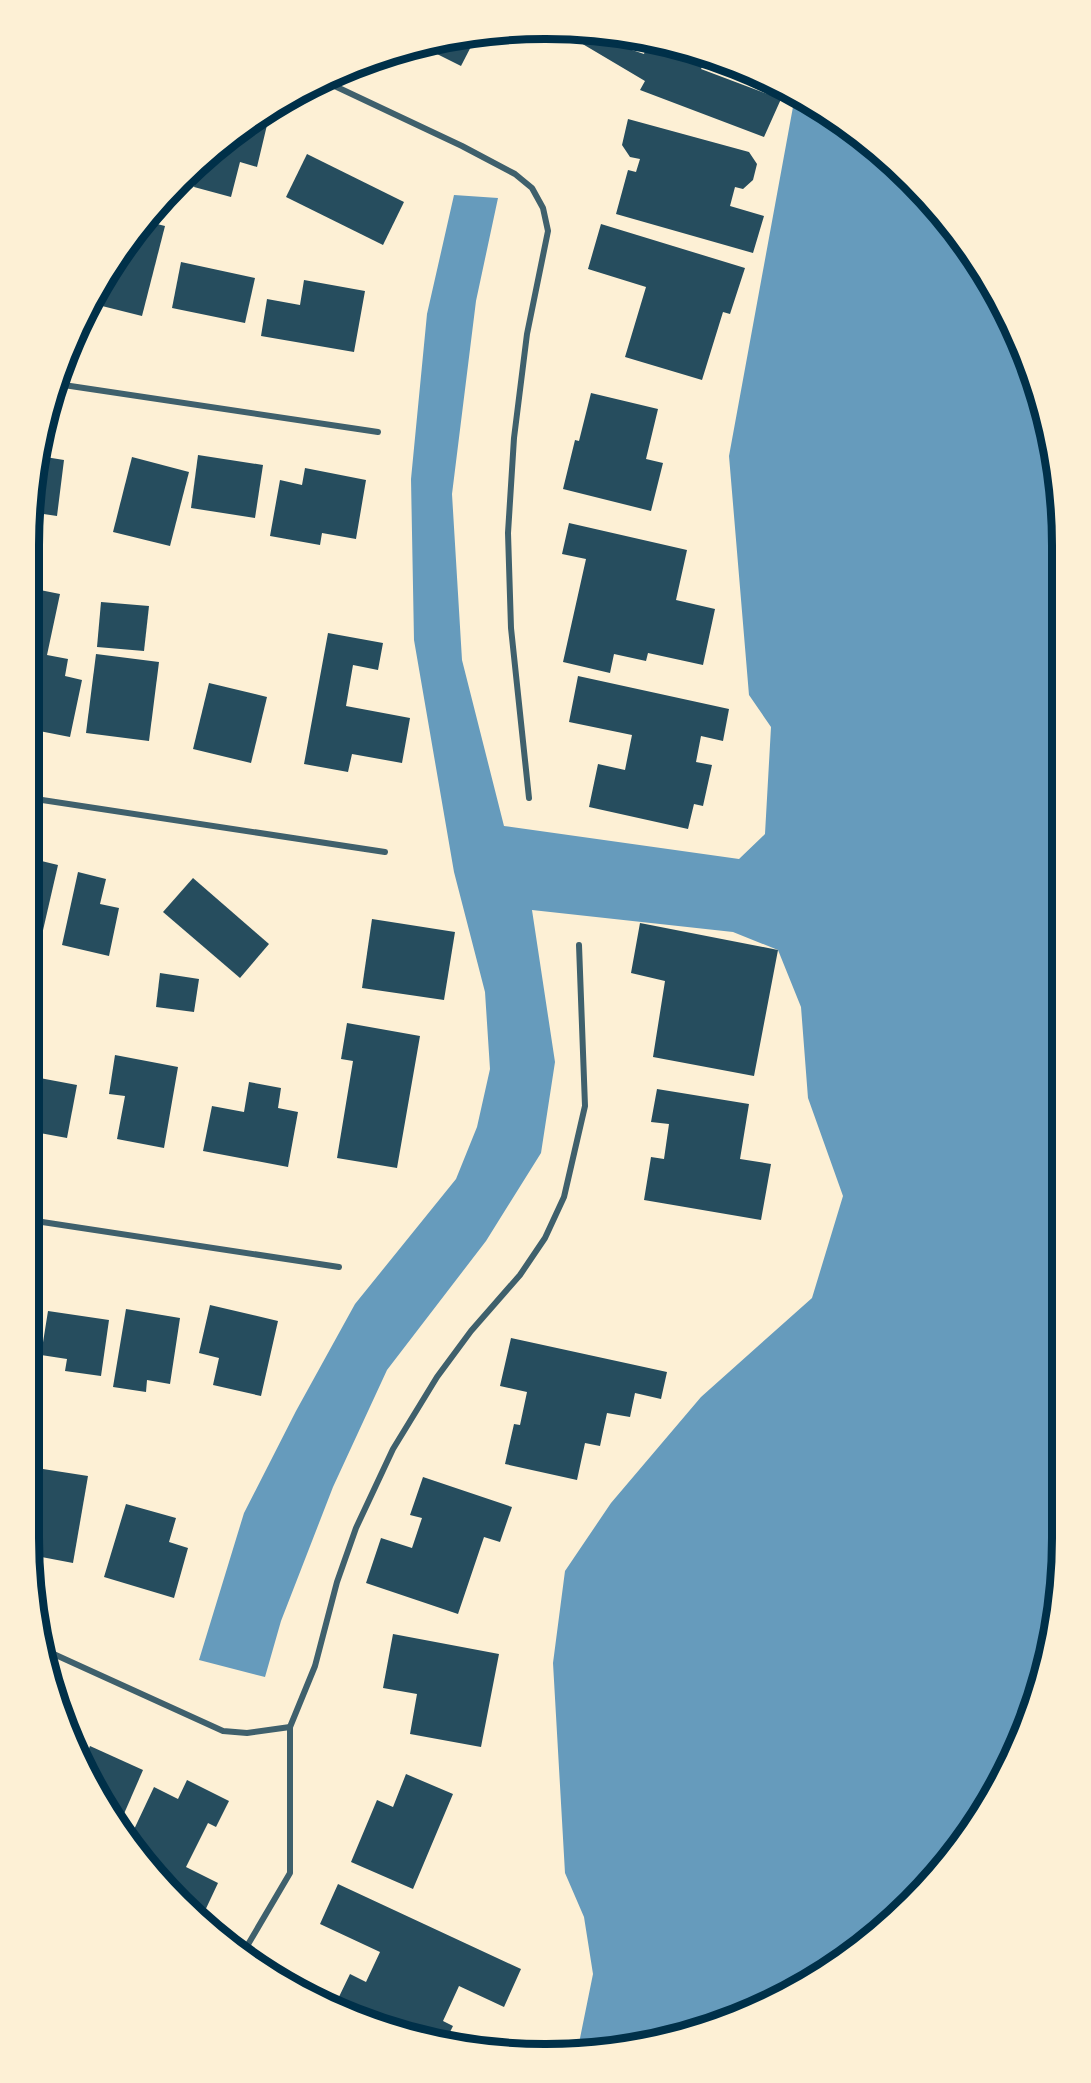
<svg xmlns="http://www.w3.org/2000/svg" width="1091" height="2083" font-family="'Noto Sans',sans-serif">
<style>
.water{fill:#669bbc}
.building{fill:#264d5e}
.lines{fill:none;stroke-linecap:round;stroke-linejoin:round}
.minor{stroke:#3f606c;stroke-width:6}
.rim{fill:none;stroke:#003049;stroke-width:8}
</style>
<rect width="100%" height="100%" fill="#fdf0d5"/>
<!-- water -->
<path class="water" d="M795,96L886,157L956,231L1023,348L1058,478L1061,1571L1045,1672L1009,1766L911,1903L832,1968L744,2015L577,2053L593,1974L584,1917L565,1873L553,1663L565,1571L611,1503L701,1397L812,1298L843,1196L808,1098L801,1007L778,950L733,932L532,910L555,1062L541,1153L486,1241L387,1370L333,1487L281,1621L265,1677L199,1660L244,1513L296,1411L355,1304L456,1179L477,1127L490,1069L485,992L454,872L414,640L411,479L427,314L454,195L498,198L476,301L452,494L462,660L504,826L739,859L765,834L771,727L749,695L729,456Z"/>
<!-- building -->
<g class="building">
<path d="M559,30H580L612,35L608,42L644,54L648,41L680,46L708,57L701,69L781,99L764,137L640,90L645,81Z"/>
<path d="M478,33L461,66L421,46Z"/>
<path d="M628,119L749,152L757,164L753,180L743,189L735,187L730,206L764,216L753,253L616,214L628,170L636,172L640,159L630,157L622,145Z"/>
<path d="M254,122L267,125L257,167L240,162L231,197L194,187L200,162Z"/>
<path d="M307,154L404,202L383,245L286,197Z"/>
<path d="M145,221L165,226L142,316L90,303L136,231Z"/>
<path d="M601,224L745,268L730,314L723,312L702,380L625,357L646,287L588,269Z"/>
<path d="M181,262L255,278L245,323L172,308Z"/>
<path d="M304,280L365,291L354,352L261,336L267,299L300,305Z"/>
<path d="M591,393L658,409L646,459L663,463L651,511L563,489L575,440L579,441Z"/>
<path d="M198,455L263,465L255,518L191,508Z"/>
<path d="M39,456L64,460L57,516L30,512Z"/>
<path d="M132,457L189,472L170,546L113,532Z"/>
<path d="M305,468L366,480L356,539L322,533L320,545L270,536L280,480L302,485Z"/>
<path d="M569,523L687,550L676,600L715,609L703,665L648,653L646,661L614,654L610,673L563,662L586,559L562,554Z"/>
<path d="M35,589L60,594L47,655L68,659L65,676L82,680L70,737L29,729V613Z"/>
<path d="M101,602L149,606L144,651L97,647Z"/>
<path d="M328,633L383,643L378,670L353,665L346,706L410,718L402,763L352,754L348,772L304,764Z"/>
<path d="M96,654L159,662L149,741L86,733Z"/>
<path d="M578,676L729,709L723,741L701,736L696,762L712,765L703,806L694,804L688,829L589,807L598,764L625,770L632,735L569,722Z"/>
<path d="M209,683L267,697L251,763L193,749Z"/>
<path d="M29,858L58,865L38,952L29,949Z"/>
<path d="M78,872L106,879L100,904L119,908L109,956L62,945Z"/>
<path d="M193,878L269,944L240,978L163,912Z"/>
<path d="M372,919L455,932L444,1000L362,988Z"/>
<path d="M640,923L778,950L754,1076L653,1057L665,981L631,973Z"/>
<path d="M160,973L199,979L194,1012L156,1007Z"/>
<path d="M347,1023L420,1036L397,1168L337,1158L353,1061L341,1059Z"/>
<path d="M115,1055L178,1067L164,1148L117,1139L125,1096L109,1094Z"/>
<path d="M29,1076L77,1085L67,1138L29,1131Z"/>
<path d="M249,1082L281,1088L278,1108L298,1112L288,1167L203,1151L212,1106L244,1112Z"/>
<path d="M657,1089L749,1104L740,1159L771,1164L761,1220L644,1200L651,1157L664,1159L669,1124L651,1122Z"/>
<path d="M29,1291L35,1292L30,1326H29Z"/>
<path d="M210,1305L278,1321L261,1396L213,1385L219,1358L199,1353Z"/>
<path d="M126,1309L180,1318L170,1384L147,1380L146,1392L113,1387Z"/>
<path d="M48,1311L109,1320L101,1376L65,1371L67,1359L41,1355Z"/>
<path d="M511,1338L667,1372L661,1399L635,1393L630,1417L607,1413L600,1446L585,1443L577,1480L505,1464L514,1424L520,1425L527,1392L500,1386Z"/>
<path d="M30,1467L88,1476L73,1563L31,1555L28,1537Z"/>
<path d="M423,1477L512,1507L500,1542L484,1537L458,1614L366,1583L381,1538L412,1548L422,1518L410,1515Z"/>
<path d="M126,1504L176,1518L169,1542L188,1548L174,1598L104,1577Z"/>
<path d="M393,1634L499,1654L481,1747L410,1734L417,1694L383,1688Z"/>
<path d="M90,1746L143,1770L120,1823L85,1758Z"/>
<path d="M406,1774L453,1794L413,1889L351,1862L377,1800L393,1807Z"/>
<path d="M187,1780L229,1801L216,1827L208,1823L186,1867L218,1883L203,1915L136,1852L129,1840L154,1787L178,1799Z"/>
<path d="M338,1884L521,1969L504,2007L459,1986L443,2021L453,2026L446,2040L412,2037L336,2003L350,1974L366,1982L380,1952L320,1924Z"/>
</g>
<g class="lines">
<!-- minor -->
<g class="minor">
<path d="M324,81L462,146L515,174L532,188L543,208L548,231L527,334L514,438L508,533L511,628L529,798"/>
<path d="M57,384L378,432"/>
<path d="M29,798L385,852"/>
<path d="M29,1220L339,1267"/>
<path d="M47,1651L223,1731L247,1733L290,1727"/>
<path d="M243,1953L290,1873V1727L315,1666L337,1582L356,1528L393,1449L437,1377L471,1331L520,1275L545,1238L564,1197L585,1106L579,945"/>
</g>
</g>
<!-- crop -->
<path d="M0 0H1091V2083H0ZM545 39H546A506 506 0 0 1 1052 545V1538A506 506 0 0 1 546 2044H545A506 506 0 0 1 39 1538V545A506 506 0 0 1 545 39Z" fill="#fdf0d5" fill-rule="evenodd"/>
<path class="rim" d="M545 39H546A506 506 0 0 1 1052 545V1538A506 506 0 0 1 546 2044H545A506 506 0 0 1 39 1538V545A506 506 0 0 1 545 39Z"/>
</svg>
